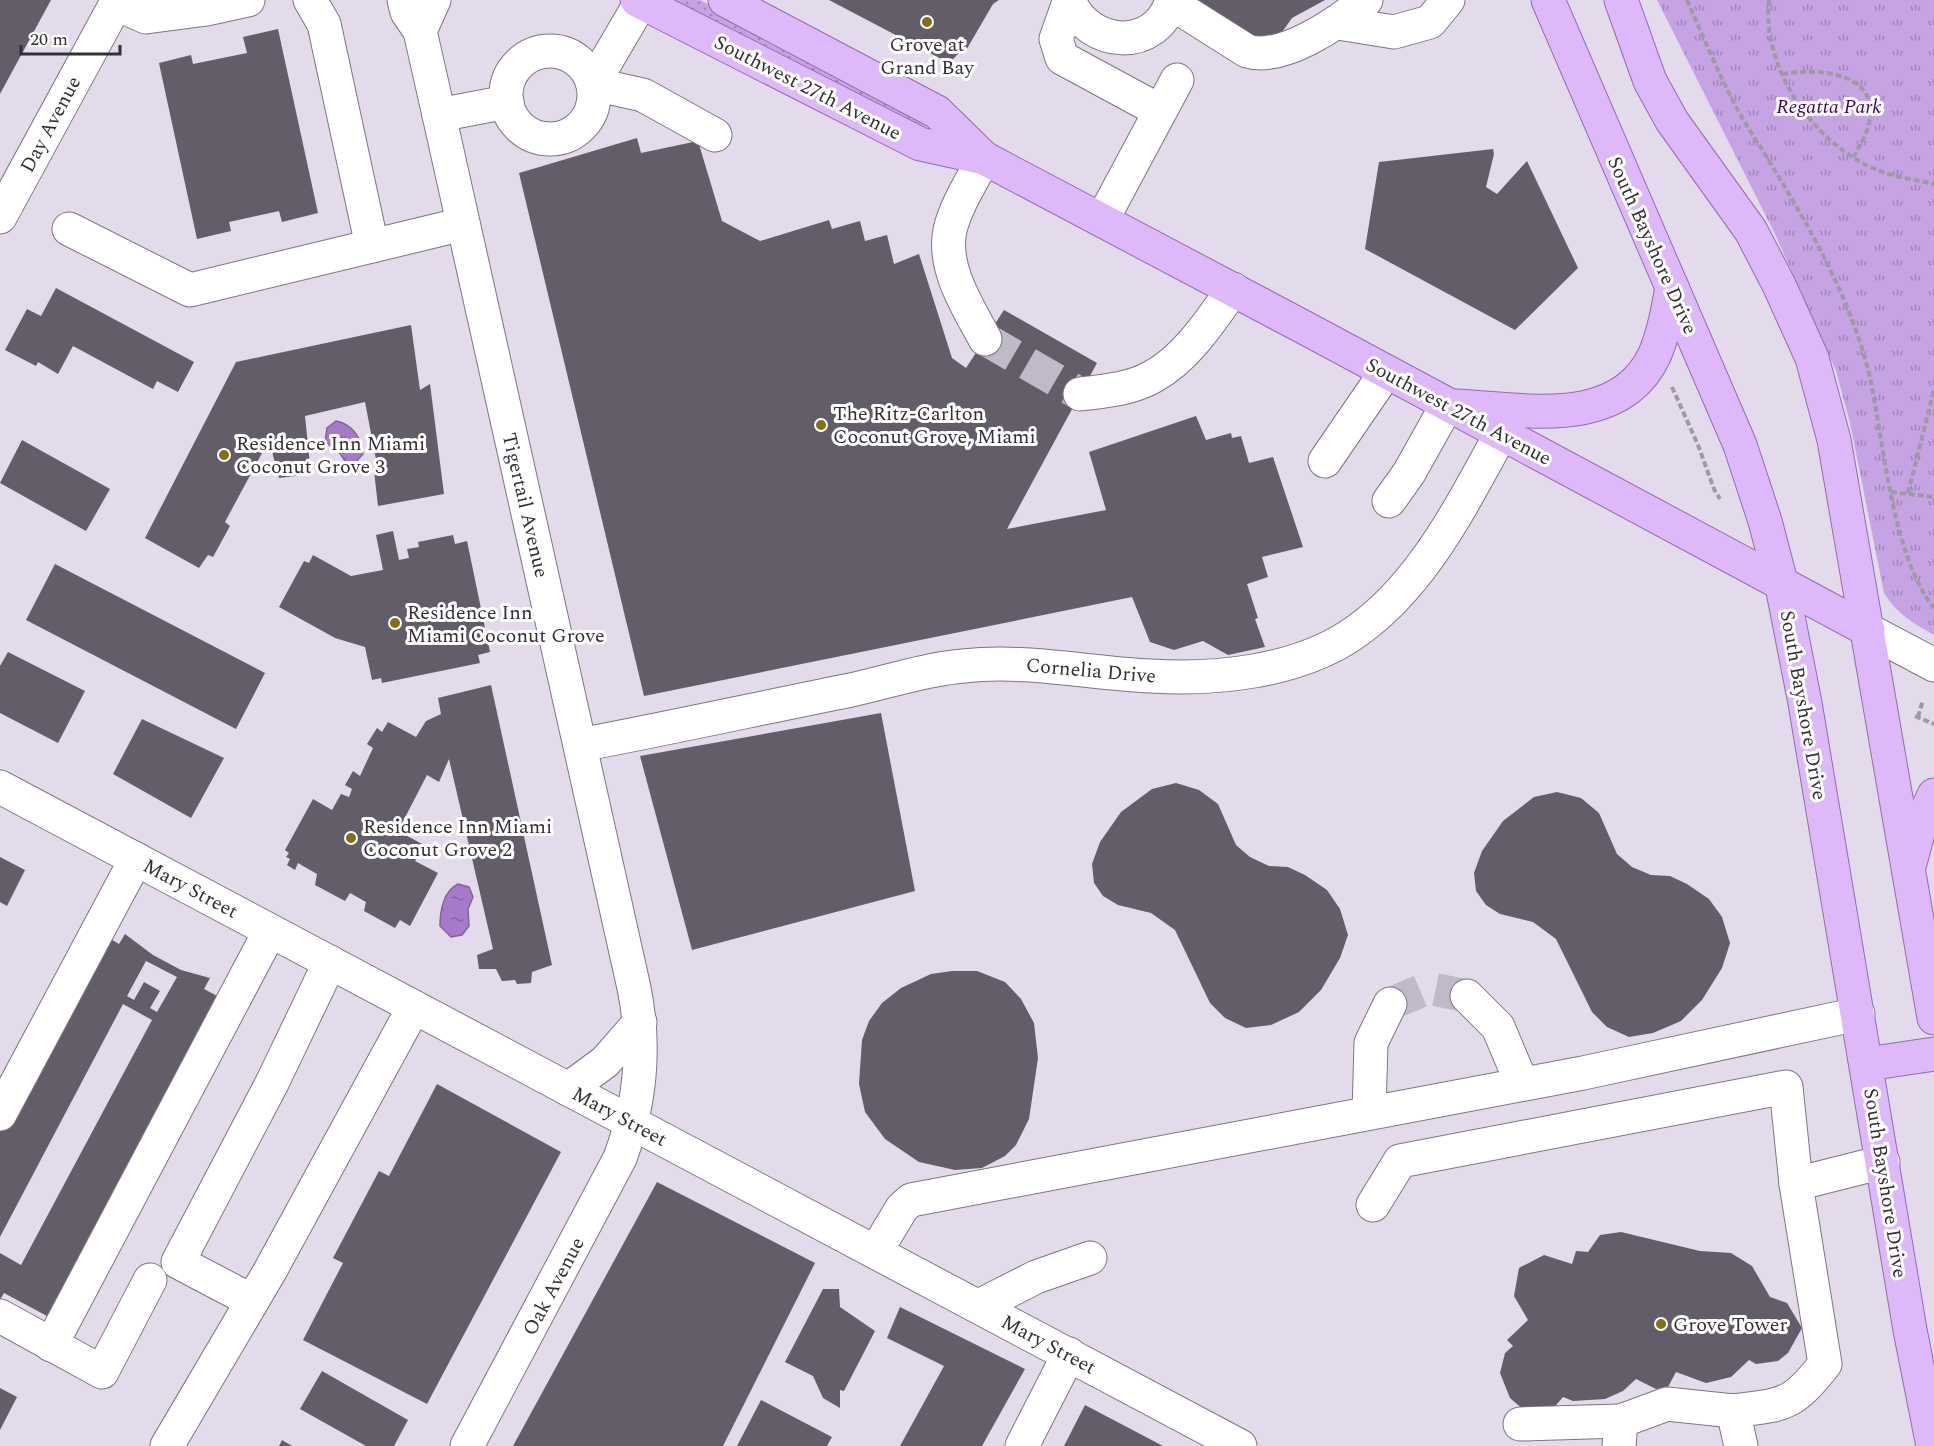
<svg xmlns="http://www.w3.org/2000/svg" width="1934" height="1446" font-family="Spectral,serif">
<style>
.grass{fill:url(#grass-dots)}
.park{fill:url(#park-tufts)}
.water{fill:url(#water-ripples);stroke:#83649c;stroke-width:1.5}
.building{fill:#635c69;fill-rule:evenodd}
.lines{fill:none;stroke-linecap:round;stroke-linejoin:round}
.minor-tunnel{stroke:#c0b9c7;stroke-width:33;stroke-dasharray:33 16;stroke-linecap:butt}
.minor-casing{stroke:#7d7583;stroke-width:35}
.major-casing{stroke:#946ab3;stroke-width:35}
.path{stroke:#9f99a5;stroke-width:4;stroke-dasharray:6 3;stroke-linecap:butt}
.minor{stroke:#fff;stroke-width:33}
.major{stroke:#deb9fa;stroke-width:33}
.poi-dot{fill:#817112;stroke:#fff;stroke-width:2}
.labels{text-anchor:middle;stroke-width:6;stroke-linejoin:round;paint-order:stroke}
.poi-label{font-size:20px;fill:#322f35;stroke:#fff;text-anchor:start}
.street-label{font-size:20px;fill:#322f35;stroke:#fff}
.park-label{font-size:20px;font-style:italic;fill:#410062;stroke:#fff}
</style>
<defs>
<pattern id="grass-dots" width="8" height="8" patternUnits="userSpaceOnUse" patternTransform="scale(1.5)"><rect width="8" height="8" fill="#c6a4e3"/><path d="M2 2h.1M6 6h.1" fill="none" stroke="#a186b9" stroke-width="1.8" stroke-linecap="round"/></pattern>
<pattern id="park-tufts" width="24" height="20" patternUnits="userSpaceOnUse" patternTransform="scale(1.5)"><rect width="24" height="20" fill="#c6a4e3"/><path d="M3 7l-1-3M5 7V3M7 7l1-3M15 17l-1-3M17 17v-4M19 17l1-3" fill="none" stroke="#a186b9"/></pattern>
<pattern id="water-ripples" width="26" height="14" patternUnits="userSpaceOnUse" patternTransform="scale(1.5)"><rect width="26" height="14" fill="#a67ac8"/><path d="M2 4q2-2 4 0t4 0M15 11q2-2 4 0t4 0" fill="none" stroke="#8864a3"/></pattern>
</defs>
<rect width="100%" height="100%" fill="#e3dbeb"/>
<!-- grass -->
<path class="grass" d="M661,0H700L904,108L922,122L933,137Z"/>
<!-- park -->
<path class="park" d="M1657,0H1934V635C1914,624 1896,613 1884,593L1850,423L1836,371L1775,234Z"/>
<!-- water -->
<g class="water">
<path d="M336,421C352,424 362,438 363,454L354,464H347L339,452L325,442L327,428Z"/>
<path d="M458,884L469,887L473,897L468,909L469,926L462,935L451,937L440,926C440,912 443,891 458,884Z"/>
</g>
<!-- building -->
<g class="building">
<path d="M0,0H51L0,94Z"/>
<path d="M829,0H999L993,4L965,52L962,50L949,63Z"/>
<path d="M1168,0H1325L1292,18L1280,35L1264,49Z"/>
<path d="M278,29L318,213L282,222L279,211L229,222L231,231L197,239L159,63L191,55L193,64L247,53L243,37Z"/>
<path d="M637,138L641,153L698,141L722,221L760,241L829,220L832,229L860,221L865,241L887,235L894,264L919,254L952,358L966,368L1004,310L1097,363L1007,529L1106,510L1089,452L1196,416L1206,440L1231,433L1232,438L1241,436L1249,463L1273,457L1303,547L1262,557L1268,577L1247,584L1258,618L1255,619L1265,647L1228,655L1203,641L1174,650L1150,642L1132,597L644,696L519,173Z"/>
<path d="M1493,149L1494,154L1486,187L1497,194L1527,161L1578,268L1515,330L1365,249L1379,162Z"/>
<path d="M56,288L194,362L178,392L157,381L153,389L73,346L58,374L38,362L36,366L5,350L27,309L41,316Z"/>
<path d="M411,325L420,390L430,384L444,494L378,506L374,471L378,470L365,402L305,416L311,474L279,478L269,440L225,522L230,526L213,557L208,555L199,568L145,538L236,362Z"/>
<path d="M22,440L110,489L86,531L0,483Z"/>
<path d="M393,531L399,560L409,558L407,549L419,547L418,542L453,535L455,544L467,541L490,652L478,655L480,663L382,683L381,678L372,680L365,647L335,638L279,607L304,561L309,563L313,555L351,576L383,570L376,535Z"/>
<path d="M55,564L265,673L236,729L26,620Z"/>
<path d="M8,652L85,691L58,743L0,713V666Z"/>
<path d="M491,685L552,965L532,972L531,983L517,984L515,980L502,981L496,969H479L477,955L493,949L449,759L439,782L427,775L398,831L424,845L415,861L438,873L410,926L400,920L395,928L364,911L366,902L350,893L345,901L315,885L317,874L298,863L295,870L287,865L290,859L286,857L289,853L285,850L313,799L332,810L341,794L349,797L352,789L345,785L353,771L360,776L373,748L367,744L377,728L382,732L388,722L416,737L426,721L441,714L438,698Z"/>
<path d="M881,713L915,891L692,950L640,756Z"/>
<path d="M142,719L224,758L191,818L113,774Z"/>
<path d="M1176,783L1199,790L1218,804L1236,845L1250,857L1269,866L1288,867L1305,875L1327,890L1340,909L1348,935L1340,958L1321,990L1299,1012L1271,1025L1246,1028L1225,1018L1210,1003L1175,930L1151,913L1118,905L1103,896L1094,883L1092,864L1100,842L1121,812L1152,789Z"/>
<path d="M1557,792L1581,798L1599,813L1617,854L1632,867L1651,875L1670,876L1687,884L1709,899L1722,917L1730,943L1722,968L1702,1000L1681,1021L1653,1033L1629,1037L1607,1027L1592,1012L1556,939L1533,922L1500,914L1486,905L1476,891L1474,873L1482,851L1503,821L1534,797Z"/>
<path d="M0,857L25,870L7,906L0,902Z"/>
<path d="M125,934L153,955L181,970L210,978L204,989L219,997L47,1316L4,1293L0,1300V1253L21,1265L152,1020L123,1004L0,1237V1131L104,935L119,944ZM146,961L177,977L157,1012L150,1008L160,991L144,982L134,1000L127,996Z"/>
<path d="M952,971H977L1005,982L1021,999L1034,1023L1038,1058L1029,1119L1016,1145L1005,1156L982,1168L955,1170L919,1162L885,1139L865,1112L859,1084L862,1040L869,1021L882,1003L901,988L931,974Z"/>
<path d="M437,1084L561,1152L427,1404L303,1340L343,1263L333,1258L379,1171L389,1176Z"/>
<path d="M657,1182L815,1263L723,1446H513Z"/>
<path d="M1621,1232L1700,1251L1731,1253L1752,1266L1770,1297L1787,1303L1802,1328L1788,1353L1778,1361L1756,1364L1749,1360L1731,1377L1706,1383L1676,1372L1668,1387L1656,1389L1636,1379L1623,1391L1605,1399L1573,1401L1563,1397L1551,1411H1525L1510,1398L1500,1373L1505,1353L1513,1346L1507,1340L1528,1320L1514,1296L1519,1268L1544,1255L1572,1264L1576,1251L1588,1252L1600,1235Z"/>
<path d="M823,1289H839L840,1307L875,1331L844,1391L840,1390V1408L823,1398L813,1376L785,1362Z"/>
<path d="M900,1307L1025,1369L982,1446H900L944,1366L887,1338Z"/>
<path d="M322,1371L408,1420L394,1446H366L300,1409Z"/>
<path d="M0,1388L17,1397L0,1430Z"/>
<path d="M761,1400L832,1437L827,1446H737Z"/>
<path d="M1085,1405L1163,1446H1064Z"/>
<path d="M282,1440L292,1446H279Z"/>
</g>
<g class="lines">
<!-- minor-tunnel -->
<g class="minor-tunnel">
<path d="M985,339L1080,394"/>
<path d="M1390,1004L1428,988L1467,996"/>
</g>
<defs>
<g id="minor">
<path d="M310,0L324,24L372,246L463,224"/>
<path d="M404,0L407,12L420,31L439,115L634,988C646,1047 641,1102 620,1158L467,1446"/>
<path d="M1069,0C1088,48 1156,53 1172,0"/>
<path d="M641,2L593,84L643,95L715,135"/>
<path d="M1069,2L1056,39L1062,58L1160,111"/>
<path d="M1171,3L1247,51C1283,62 1339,22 1366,0"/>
<path d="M116,4L146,17L207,9L248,0"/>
<path d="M1338,23L1394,32L1430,22L1448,0"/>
<path d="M420,31L434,0"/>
<circle cx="550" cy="95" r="44"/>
<path d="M439,115L507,102"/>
<path d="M984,158C972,181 956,205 950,230C942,268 968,307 985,339"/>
<path d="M0,217L118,0"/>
<path d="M1102,220L1177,80"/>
<path d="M69,229L190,290L372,246"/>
<path d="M1080,394C1104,391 1131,389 1152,377C1186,359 1212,319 1233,289"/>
<path d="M1325,461L1386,372"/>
<path d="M1389,501L1409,473L1447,405"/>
<path d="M1868,630L1934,665"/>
<path d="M580,745C670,728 761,708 851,690C888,682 926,669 963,666C1026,659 1088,673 1151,676C1215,680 1293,672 1348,637C1420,591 1461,506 1501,434"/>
<path d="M0,787L1240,1446"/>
<path d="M1467,996L1498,1027L1522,1084"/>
<path d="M568,1089L605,1062L640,1022"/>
<path d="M1369,1113L1371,1043L1390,1004"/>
<path d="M0,1114L136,859"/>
<path d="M1796,1184L1883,1162"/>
<path d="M1373,1205L1400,1161L1786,1087L1796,1184L1825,1364C1791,1407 1785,1404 1733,1411"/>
<path d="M876,1251L902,1208L911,1200L1583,1073L1858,1014"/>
<path d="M252,1301L178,1262L273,1081L330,962"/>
<path d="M979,1306L1036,1277L1090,1258"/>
<path d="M0,1316L102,1372L150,1280"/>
<path d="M51,1345L270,931"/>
<path d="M1520,1424L1621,1421"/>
<path d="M167,1446L270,1271L414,1007"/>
<path d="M1022,1446L1069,1354"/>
<path d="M1619,1446L1621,1421L1667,1404L1733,1411L1741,1446"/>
</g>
<g id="major">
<path d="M637,0L920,144L984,158L1309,330L1868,630"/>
<path d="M725,0L937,112L984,158"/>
<path d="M1548,0L1740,445L1765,521L1782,586L1805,703L1910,1330L1933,1446"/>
<path d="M1621,0L1650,81L1672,121L1751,231L1779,285L1812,358L1834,440L1934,1018"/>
<path d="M1455,406C1523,409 1620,431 1655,354C1664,332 1668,310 1672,287"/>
<path d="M1910,863L1921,822L1934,795"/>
<path d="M1867,1064L1934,1054"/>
</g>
</defs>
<!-- minor casing -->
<use href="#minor" class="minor-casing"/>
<!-- major casing -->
<use href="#major" class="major-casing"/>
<!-- path -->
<g class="path">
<path d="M1687,0C1702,34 1717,70 1734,103C1746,126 1761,147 1774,169C1813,233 1853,304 1870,378C1884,443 1892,556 1934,608"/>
<path d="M1769,0C1761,69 1816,147 1880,171C1897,178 1917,180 1934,184"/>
<path d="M1782,74C1847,64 1899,88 1853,157"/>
<path d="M1672,387L1698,445L1714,489L1720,499"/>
<path d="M1891,492L1934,497"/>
<path d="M1908,493L1934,390"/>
<path d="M1915,716L1934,724"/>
<path d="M1918,717L1923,700"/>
</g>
<!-- minor -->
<use href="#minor" class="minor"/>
<!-- major -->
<use href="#major" class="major"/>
</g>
<!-- markers -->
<g class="poi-dot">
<circle cx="927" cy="22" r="6"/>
<circle cx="821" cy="425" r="6"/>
<circle cx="224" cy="455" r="6"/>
<circle cx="395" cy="623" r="6"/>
<circle cx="351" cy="838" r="6"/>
<circle cx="1661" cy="1324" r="6"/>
</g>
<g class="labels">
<!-- poi labels -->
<g class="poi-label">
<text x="927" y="51" text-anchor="middle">Grove at<tspan x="927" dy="23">Grand Bay</tspan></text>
<text x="833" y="420">The Ritz-Carlton<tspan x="833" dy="23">Coconut Grove, Miami</tspan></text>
<text x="236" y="450">Residence Inn Miami<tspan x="236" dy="23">Coconut Grove 3</tspan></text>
<text x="407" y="619">Residence Inn<tspan x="407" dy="23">Miami Coconut Grove</tspan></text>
<text x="363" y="833">Residence Inn Miami<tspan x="363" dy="23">Coconut Grove 2</tspan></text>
<text x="1673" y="1331">Grove Tower</text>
</g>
<!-- street labels -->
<g class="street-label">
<text transform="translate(808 87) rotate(27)" y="7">Southwest 27th Avenue</text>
<text transform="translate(50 124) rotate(-62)" y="7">Day Avenue</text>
<text transform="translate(1653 245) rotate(66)" y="7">South Bayshore Drive</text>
<text transform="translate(1459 411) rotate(28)" y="7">Southwest 27th Avenue</text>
<text transform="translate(526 505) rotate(77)" y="7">Tigertail Avenue</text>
<text transform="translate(1091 670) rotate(5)" y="7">Cornelia Drive</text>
<text transform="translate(1804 705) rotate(80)" y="7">South Bayshore Drive</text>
<text transform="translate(191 888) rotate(28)" y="7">Mary Street</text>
<text transform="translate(620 1116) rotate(28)" y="7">Mary Street</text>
<text transform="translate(1886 1183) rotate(81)" y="7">South Bayshore Drive</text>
<text transform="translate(553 1286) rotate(-62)" y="7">Oak Avenue</text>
<text transform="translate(1049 1344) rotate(28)" y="7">Mary Street</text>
</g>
<!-- park labels -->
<g class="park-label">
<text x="1829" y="113">Regatta Park</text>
</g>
</g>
<!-- scale -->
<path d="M21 45v9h99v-9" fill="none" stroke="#322f35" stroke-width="3"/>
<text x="30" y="45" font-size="18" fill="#322f35" stroke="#ffffff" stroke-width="4.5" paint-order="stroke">20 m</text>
</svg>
